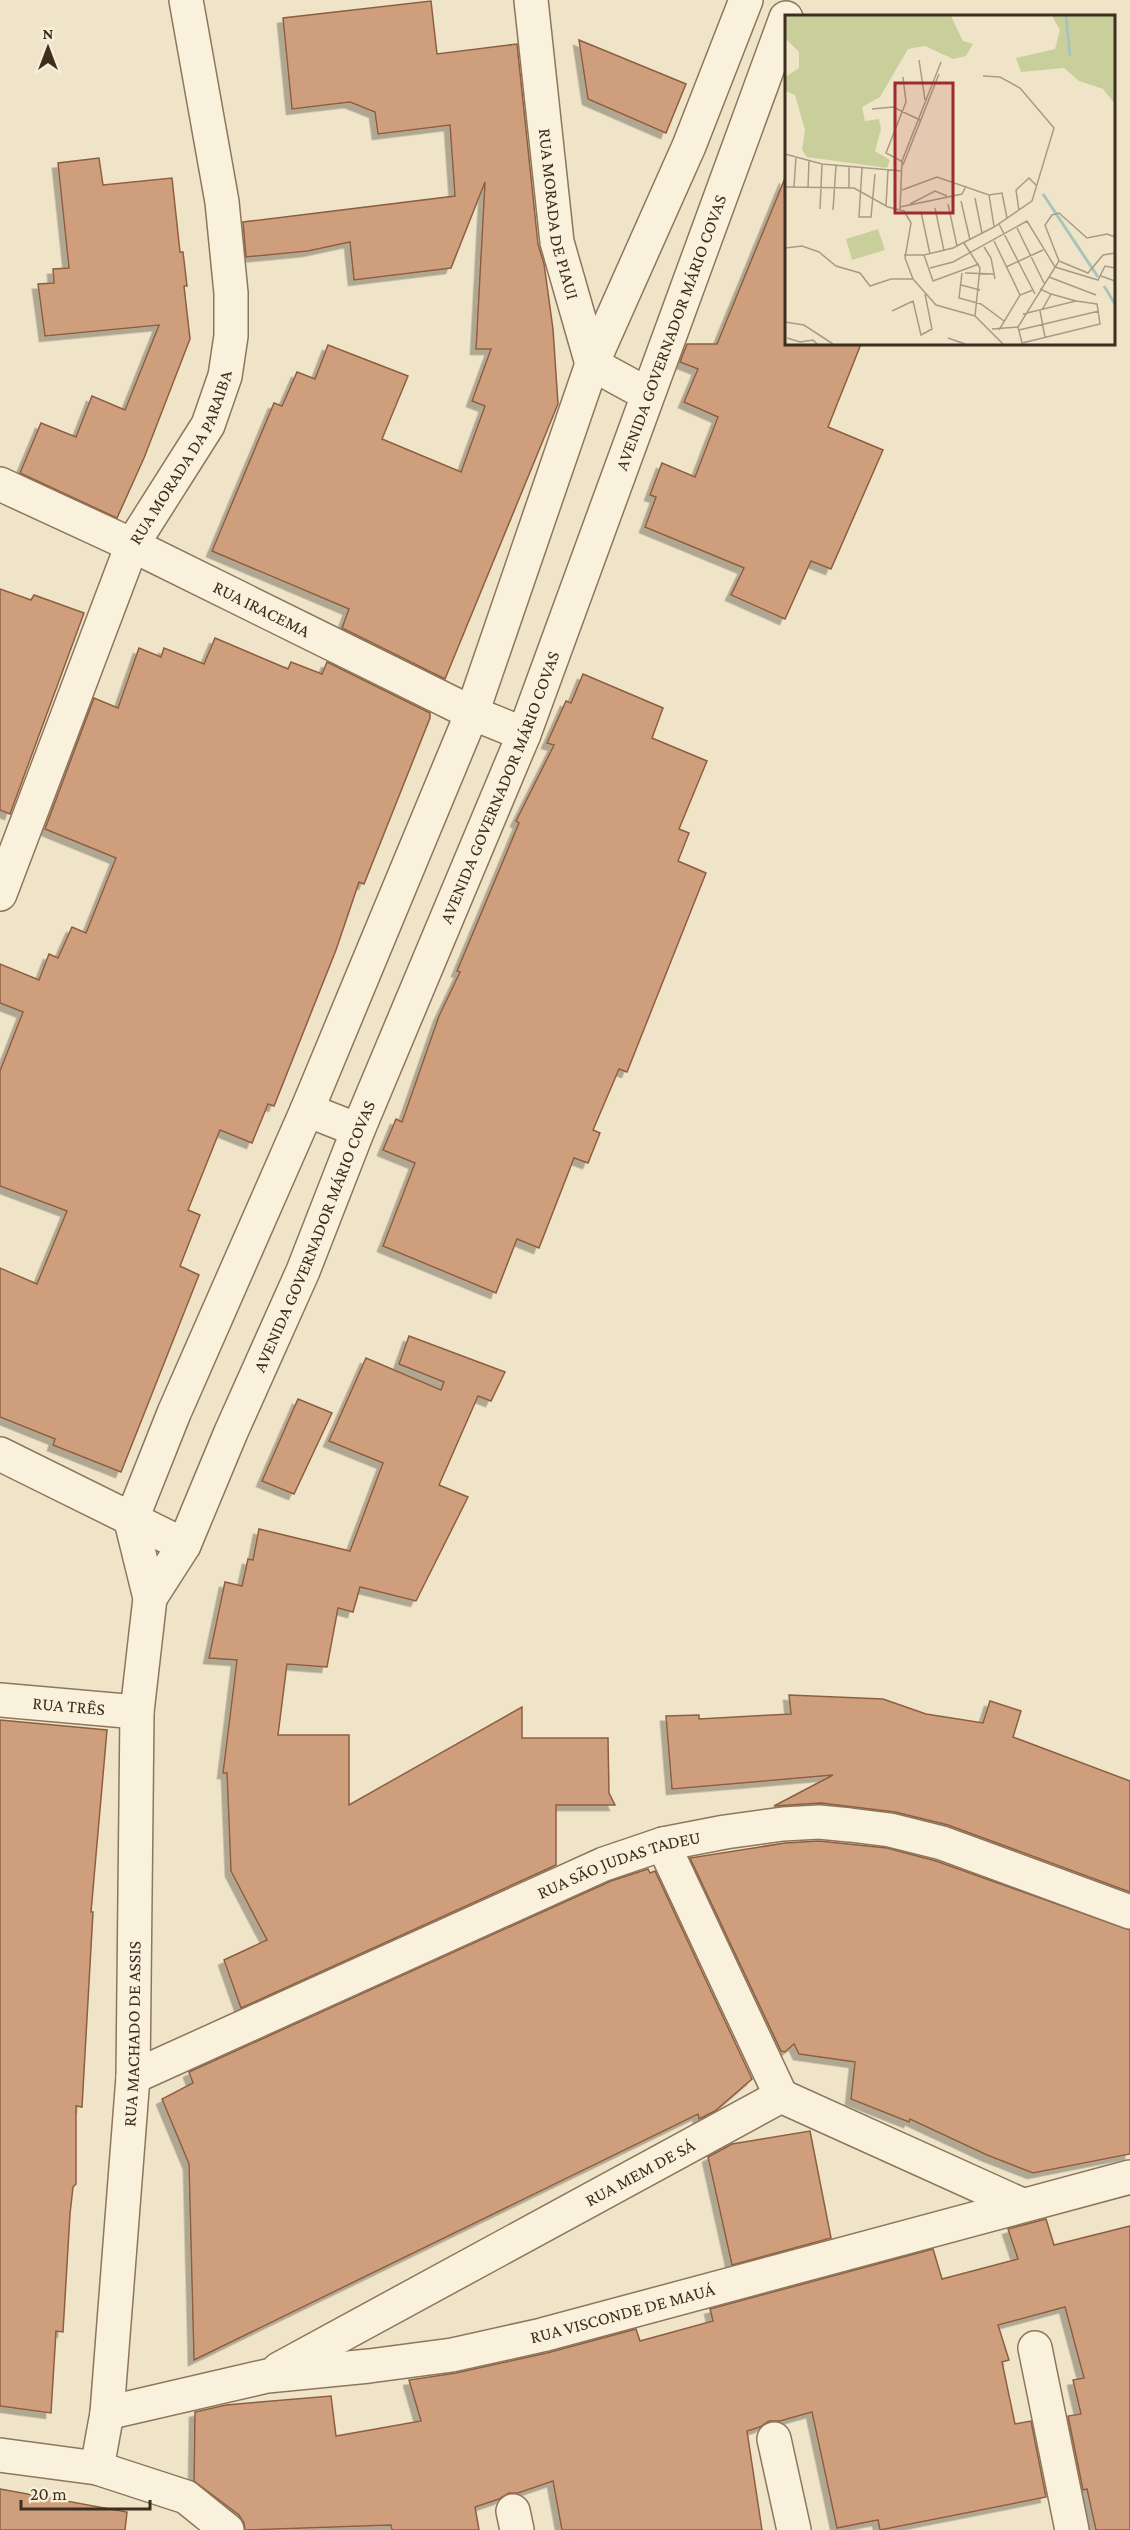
<svg xmlns="http://www.w3.org/2000/svg" width="1130" height="2530" font-family="'Crimson Pro',serif">
<style>
.building{fill:#cf9f7d;stroke:#8d5f41;stroke-width:1.5;filter:url(#shadow)}
.lines{fill:none;stroke-linecap:round;stroke-linejoin:round}
.minor-casing{stroke:#8d765c;stroke-width:36}
.minor{stroke:#faf1dc;stroke-width:33}
.labels{text-anchor:middle;stroke-width:4.5;stroke-linejoin:round;paint-order:stroke}
.street-label{font-size:18px;fill:#3d2e20;stroke:#f7eed8}
.inset-river{fill:none;stroke:#a9c4bc;stroke-width:3}
.inset-road{fill:none;stroke:#a89b85;stroke-width:1.5}
.view{fill:#9e2a2b;fill-opacity:0.15;stroke:#9e2a2b;stroke-width:3}
.inset-edge{fill:none;stroke:#3d2e20;stroke-width:3}
</style>
<defs>
<filter id="shadow"><feDropShadow dx="-5.5" dy="5.5" stdDeviation="0" flood-color="#0004"/></filter>
</defs>
<rect width="100%" height="100%" fill="#f0e4c8"/>
<!-- building -->
<g class="building">
<path d="M431,1L437,54L517,44L538,244L544,264L553,329L558,404L445,679L342,628L349,609L212,551L274,403L282,406L297,372L315,379L328,345L408,376L382,439L461,472L485,406L472,401L491,349H476L485,182L451,268L354,280L350,242L308,251L246,257L243,222L455,196L450,125L378,134L375,112L350,102L292,109L283,18Z"/>
<path d="M579,40L686,84L666,133L588,99Z"/>
<path d="M99,158L103,185L172,178L180,252H183L187,286H184L190,339L144,458L117,518L20,473L41,423L76,437L92,396L125,410L159,325L45,336L38,284L54,283L53,269L69,268L58,163Z"/>
<path d="M785,178L786,344H861L828,427L883,450L831,569L811,561L785,619L731,595L744,568L645,527L656,497L650,495L662,463L695,477L718,417L684,402L698,369L680,362L687,344H717Z"/>
<path d="M0,589L31,600L34,595L84,613L10,814L0,810Z"/>
<path d="M215,638L288,669L291,662L322,674L327,662L430,713V718L364,884L359,882L336,950L274,1106L268,1104L252,1143L220,1130L188,1210L200,1215L180,1266L199,1275L121,1472L53,1445L55,1439L0,1417V1268L37,1284L67,1211L0,1186V1071L23,1012L0,1003V964L39,980L49,954L58,958L72,927L86,933L116,858L45,829L94,698L118,708L139,648L161,657L164,648L204,664Z"/>
<path d="M583,674L663,708L652,738L707,761L679,829L689,833L678,861L706,873L627,1072L619,1069L593,1130L600,1133L588,1163L574,1158L539,1248L517,1239L496,1293L383,1246L415,1163L383,1150L396,1119L402,1122L439,1016L460,972L457,971L519,823L516,821L554,745L547,743L566,701L571,703Z"/>
<path d="M409,1336L505,1372L491,1401L478,1396L439,1485L468,1497L416,1601L360,1587L353,1612L338,1608L327,1667L287,1664L278,1735H349V1805L522,1707V1738H608L609,1793L615,1805H556V1865L241,2008L224,1960L267,1940L231,1871L227,1773H223L237,1660L209,1658L225,1582L242,1586L248,1559L253,1560L259,1529L350,1551L383,1463L329,1441L366,1358L441,1390L444,1382L399,1364Z"/>
<path d="M298,1399L332,1413L294,1494L262,1481Z"/>
<path d="M789,1695L883,1699L926,1714L983,1723L990,1701L1021,1711L1013,1737L1130,1781V1892L948,1825L895,1812L821,1803L774,1806L833,1775L672,1789L666,1716L699,1715V1719L791,1714Z"/>
<path d="M0,1720L107,1730L91,1912H93L82,2107L76,2106V2184L73,2187L70,2214L63,2332L56,2331L51,2413L0,2406Z"/>
<path d="M819,1841L887,1848L936,1861L1130,1930V2154L1033,2173L987,2155L910,2119L909,2122L851,2099L855,2062L799,2054L794,2044L785,2052L781,2051L690,1858L785,1843Z"/>
<path d="M648,1869L650,1873L655,1871L752,2079L715,2111L699,2119L698,2114L194,2360L189,2164L162,2099L193,2083L189,2072L611,1881Z"/>
<path d="M810,2131L831,2238L732,2265L708,2157L732,2144Z"/>
<path d="M1046,2219L1054,2245L1130,2226V2530H1096L1087,2489L1083,2490L1068,2416L1081,2414L1073,2380L1084,2378L1065,2307L998,2325L1009,2360L1002,2362L1015,2424L1031,2421L1046,2497L880,2530L878,2520L837,2528L812,2412L780,2421H769L760,2427L747,2431L762,2530H562L553,2481L518,2493H509L499,2499L475,2507L479,2530H392L391,2525L245,2530L244,2523L239,2515L194,2481L195,2412L226,2405L331,2396L336,2436L421,2421L409,2380L456,2373L547,2353L636,2329L640,2341L713,2321L710,2309L933,2249L942,2279L1018,2259L1008,2229Z"/>
<path d="M0,2489L127,2512L125,2530H0Z"/>
</g>
<g class="lines">
<defs>
<g id="minor">
<path id="s1" d="M531,0L557,242L592,364L647,394"/>
<path id="s2" d="M0,484L132,545L472,713L524,734"/>
<path id="s3" d="M0,894L132,545L208,425L225,376L231,336V293L222,202L186,0"/>
<path d="M307,1110L358,1130"/>
<path d="M0,1454L184,1545"/>
<path id="s4" d="M150,1598L184,1545L231,1432L303,1271L358,1130L524,734L786,18"/>
<path id="s5" d="M0,1700L137,1712"/>
<path d="M663,1844L781,2096"/>
<path id="s6" d="M133,2077L604,1864L663,1844L725,1832L783,1824L819,1822L850,1825L890,1830L942,1843L1130,1912"/>
<path d="M1035,2348L1072,2530"/>
<path id="s7" d="M279,2369L781,2096L1022,2205"/>
<path id="s8" d="M107,2413L267,2376L369,2366L452,2355L542,2335L1130,2177"/>
<path d="M774,2439L794,2530"/>
<path d="M0,2455L97,2468L186,2497L227,2530"/>
<path id="s9" d="M97,2468L107,2413L133,2077L137,1712L150,1598L131,1521L174,1413L307,1110L472,713L592,364L689,146L746,0"/>
<path d="M513,2511L517,2530"/>
</g>
</defs>
<!-- minor casing -->
<use href="#minor" class="minor-casing"/>
<!-- minor -->
<use href="#minor" class="minor"/>
</g>
<g class="labels">
<!-- street labels -->
<g class="street-label">
<text dy="6" stroke="none"><textPath href="#s1" startOffset="216">RUA MORADA DE PIAUI</textPath></text>
<text dy="6" stroke="none"><textPath href="#s4" startOffset="1370">AVENIDA GOVERNADOR MÁRIO COVAS</textPath></text>
<text dy="6" stroke="none"><textPath href="#s3" startOffset="474">RUA MORADA DA PARAIBA</textPath></text>
<text dy="6" stroke="none"><textPath href="#s2" startOffset="290">RUA IRACEMA</textPath></text>
<text dy="6" stroke="none"><textPath href="#s4" startOffset="884">AVENIDA GOVERNADOR MÁRIO COVAS</textPath></text>
<text dy="6" stroke="none"><textPath href="#s4" startOffset="398">AVENIDA GOVERNADOR MÁRIO COVAS</textPath></text>
<text dy="6" stroke="none"><textPath href="#s5" startOffset="69">RUA TRÊS</textPath></text>
<text dy="6" stroke="none"><textPath href="#s6" startOffset="531">RUA SÃO JUDAS TADEU</textPath></text>
<text dy="6" stroke="none"><textPath href="#s9" startOffset="436">RUA MACHADO DE ASSIS</textPath></text>
<text dy="6" stroke="none"><textPath href="#s7" startOffset="411">RUA MEM DE SÁ</textPath></text>
<text dy="6" stroke="none"><textPath href="#s8" startOffset="526">RUA VISCONDE DE MAUÁ</textPath></text>
</g>
</g>
<!-- overview -->
<g transform="translate(785 15)">
<rect width="330" height="330" fill="#f0e4c8"/>
<path d="M0,1H166L178,26L188,29L181,41L168,44L140,31L123,34L95,82L77,92L80,106L94,104L96,114L90,136L105,145L102,153L22,142L17,135L20,115L10,80L0,76V62L14,53V37L0,23ZM267,1H330V89L318,74L294,66L279,53L236,57L231,43L270,34L275,15ZM93,214L100,235L67,245L61,224Z" fill="#c9cf9b"/>
<path class="inset-river" d="M281,1L285,41M258,179L313,262M319,271L330,289"/>
<path class="inset-road" d="M134,45L140,85M87,94L108,92L135,105M0,139L37,149L117,156M118,147L101,138L121,87L118,62M118,150L154,59M77,153L74,202H86L90,159M0,172L69,173L103,192L119,196L126,208L120,243L128,264M9,172L11,142M23,173L24,146M64,173V152M117,175L152,162L204,180L217,178L222,203M204,180L209,211M190,183L197,218M176,186L185,225M125,189L150,176L162,181M163,189L172,231M101,191L103,155M115,192L177,179L181,171M150,193L159,236M35,194L37,149M48,195L51,151M115,195L117,146L156,47M234,196L231,175L244,163L251,170M136,197L145,239M214,209L250,279M232,213L259,268M209,226L235,280M179,228L195,253L190,301M199,232L206,243L210,264M0,233L17,231L34,237L51,251L75,258L85,271L106,264H128L151,290L190,301L218,329M119,240H139L168,233L209,212L247,186L269,113L235,73L215,62L198,61M139,240L148,266L194,249M274,246L303,258L318,240L330,238M221,252L258,235M145,253L168,247L242,206L270,252L313,265L320,251L330,253M177,258L174,283L196,289L219,306M180,258L209,259M316,261L330,266L329,270M264,262L311,280M176,270L195,275M255,274L266,279L257,295M107,296L128,286L136,320L147,314L140,279M255,296L260,322M238,299L291,286L266,279M0,307L19,310L48,329M233,312L237,328L315,309L312,289L291,286M207,314L233,312L274,246L260,210L267,200L274,198L302,223L322,219L330,222M214,315L235,280L248,275M234,315L314,296M2,323L15,327L28,325L32,329M163,323L180,329"/>
<path class="view" d="M110,68H168V198H110Z"/>
<rect width="330" height="330" class="inset-edge"/>
</g>
<!-- north arrow -->
<g transform="translate(48 48)" stroke="#f7eed8" stroke-width="4.5" paint-order="stroke">
<path d="M0-4.5L10 22L0 15L-10 22Z" fill="#3d2e20"/>
<text y="-9" font-size="16" font-weight="bold" text-anchor="middle" fill="#3d2e20">N</text>
</g>
<!-- scale -->
<path d="M21 2500v9h129v-9" fill="none" stroke="#3d2e20" stroke-width="3"/>
<text x="30" y="2500" font-size="18" fill="#3d2e20" stroke="#f7eed8" stroke-width="4.5" paint-order="stroke">20 m</text>
</svg>
